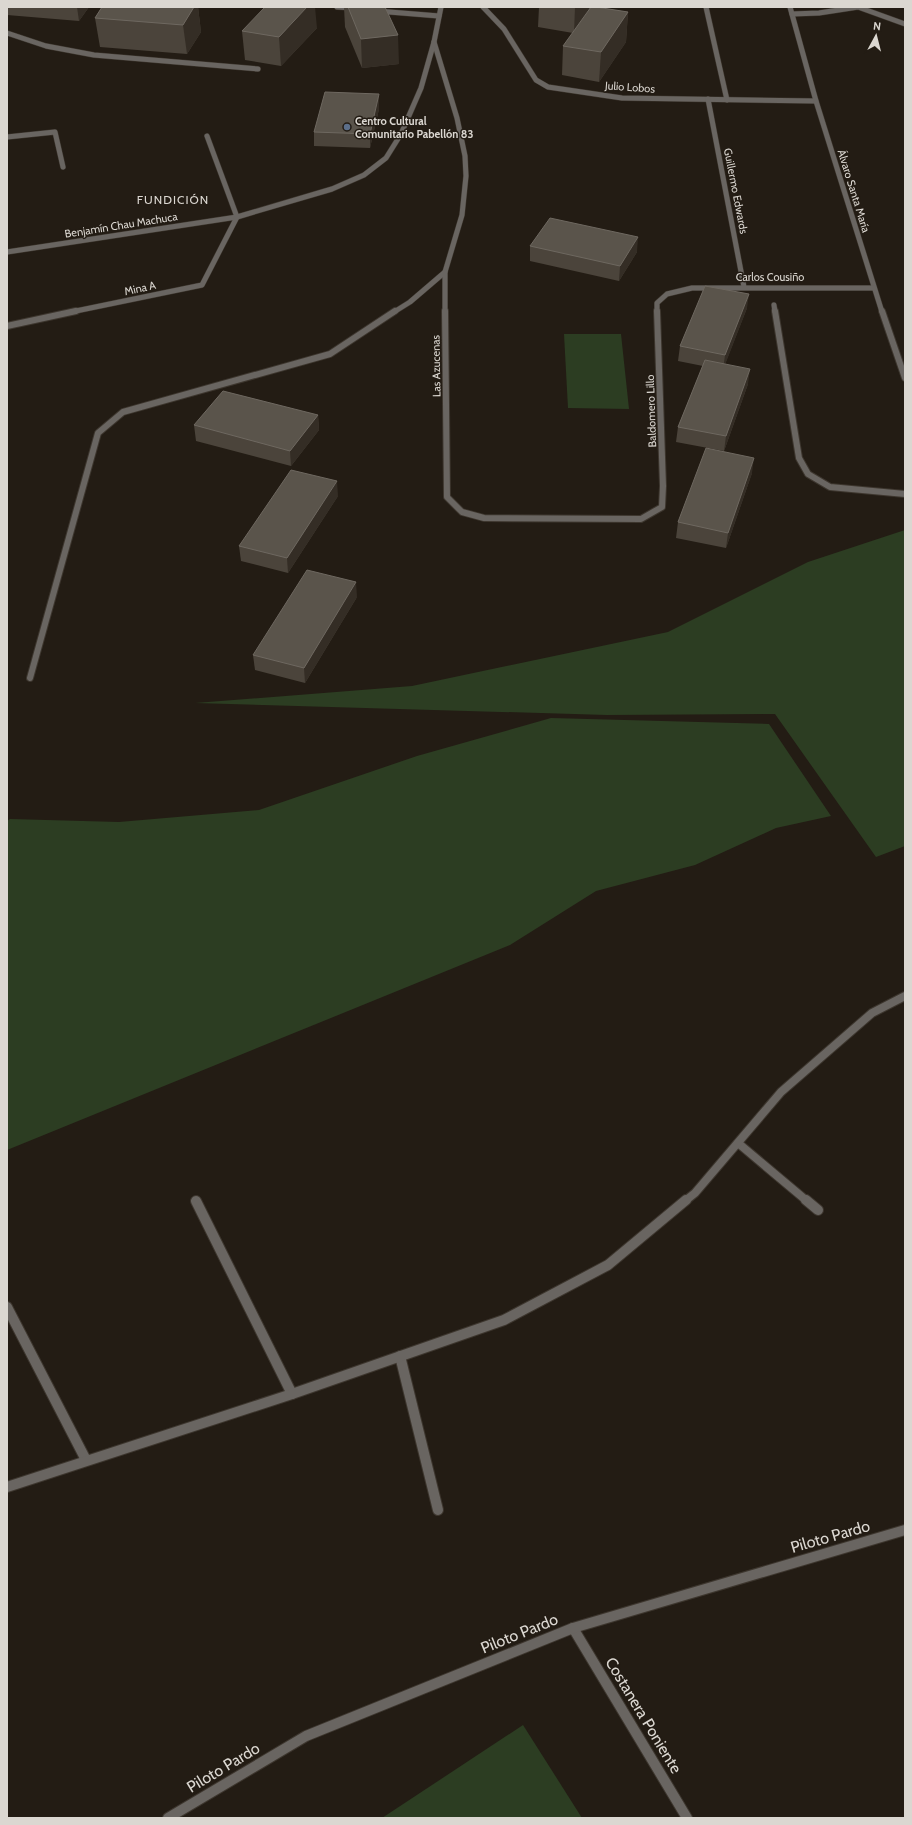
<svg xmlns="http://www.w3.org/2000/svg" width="912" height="1825" font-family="Cabin,sans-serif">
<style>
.green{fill:#2c3d22}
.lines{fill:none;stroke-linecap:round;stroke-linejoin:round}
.lane-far2-casing{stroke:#3d362e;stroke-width:6}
.lane-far1-casing{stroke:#3d362e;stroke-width:10}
.lane-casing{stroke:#3d362e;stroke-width:12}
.street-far3-casing{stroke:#3d362e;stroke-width:6}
.street-far2-casing{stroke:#3d362e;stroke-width:8}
.street-far1-casing{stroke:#3d362e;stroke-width:10}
.street-casing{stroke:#3d362e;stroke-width:12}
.lane-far2{stroke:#696561;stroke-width:5}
.lane-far1{stroke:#696561;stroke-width:8}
.lane{stroke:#696561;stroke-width:10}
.street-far3{stroke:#696561;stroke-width:5}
.street-far2{stroke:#696561;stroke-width:6}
.street-far1{stroke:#696561;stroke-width:8}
.street{stroke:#696561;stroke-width:10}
.wall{fill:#4b443b}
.shaded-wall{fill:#342d25}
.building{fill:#5a544b;stroke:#6e6860}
.service-dot{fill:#5c6f8a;stroke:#231c14;stroke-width:1.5}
.labels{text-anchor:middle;stroke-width:3;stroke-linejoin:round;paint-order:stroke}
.far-street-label{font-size:11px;fill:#dbd7d1;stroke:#231c14}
.far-poi-label{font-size:11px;font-weight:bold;fill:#dbd7d1;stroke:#231c14;text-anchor:start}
.far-neighbourhood-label{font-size:12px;letter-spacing:1px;fill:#dbd7d1;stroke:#231c14}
.near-street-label{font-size:16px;fill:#dbd7d1;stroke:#231c14}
</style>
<rect width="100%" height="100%" fill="#231c14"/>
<!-- green -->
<g class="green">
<path d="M564,334H621L629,409L568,408Z"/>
<path d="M905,530V846L876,857L775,714L607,715L195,703L412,686L668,632L808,562Z"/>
<path d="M551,718L769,724L831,816L776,828L695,865L596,891L510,945L7,1150V821L10,819L119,822L259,810L417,756Z"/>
<path d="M523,1725L582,1818H382Z"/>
</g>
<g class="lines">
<defs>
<path id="lane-far2" d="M7,33L46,46L94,55L258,69"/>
<path id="lane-far1" d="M738,1143L807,1201"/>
<g id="lane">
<path d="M806,1200L818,1210"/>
<path d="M196,1201L292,1394"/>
<path d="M7,1307L86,1460"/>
<path d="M400,1356L438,1510"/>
</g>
<g id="street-far3">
<path d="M337,7L354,8"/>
<path d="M483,7L504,29L536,80L548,87L622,98L816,101"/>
<path d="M706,7L727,100"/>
<path d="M790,7L816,101L882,312"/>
<path d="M377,11L439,16"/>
<path d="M792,14L819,13L858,7L905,24"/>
<path d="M434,42L457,118L465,156L466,176L462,215L445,272V312"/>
<path d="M708,99L744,287"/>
<path d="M7,137L55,132L63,167"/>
<path d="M7,252L237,217L332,189L364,175L386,158L401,134L421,88L434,42L441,7"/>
<path d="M774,305L775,312"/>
<path d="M71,312L202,285L237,217L207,136"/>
<path d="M394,312L410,302L445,272"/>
<path d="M657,312V303L667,294L692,288H874"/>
</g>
<g id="street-far2">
<path d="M445,311L447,497L462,512L484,518L641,519L662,507L663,486L657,311"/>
<path d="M775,311L799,458L808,474L830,487L905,494"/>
<path d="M882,311L905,378"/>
<path d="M7,326L76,311"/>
<path d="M30,678L98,433L123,412L330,354L395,311"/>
</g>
<path id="street-far1" d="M685,1201L695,1193L781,1092L872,1013L905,996"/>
<g id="street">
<path d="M7,1487L292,1394L504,1320L608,1265L686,1200"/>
<path d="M573,1628L687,1818"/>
<path d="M168,1818L306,1736L573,1628L905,1530"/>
</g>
</defs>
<!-- lane-far2 casing -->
<use href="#lane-far2" class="lane-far2-casing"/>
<!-- lane-far1 casing -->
<use href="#lane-far1" class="lane-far1-casing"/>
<!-- lane casing -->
<use href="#lane" class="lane-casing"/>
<!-- street-far3 casing -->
<use href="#street-far3" class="street-far3-casing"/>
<!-- street-far2 casing -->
<use href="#street-far2" class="street-far2-casing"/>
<!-- street-far1 casing -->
<use href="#street-far1" class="street-far1-casing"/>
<!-- street casing -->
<use href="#street" class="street-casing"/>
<!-- lane-far2 -->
<use href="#lane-far2" class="lane-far2"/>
<!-- lane-far1 -->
<use href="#lane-far1" class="lane-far1"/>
<!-- lane -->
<use href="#lane" class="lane"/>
<!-- street-far3 -->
<use href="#street-far3" class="street-far3"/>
<!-- street-far2 -->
<use href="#street-far2" class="street-far2"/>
<!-- street-far1 -->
<use href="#street-far1" class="street-far1"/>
<!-- street -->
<use href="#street" class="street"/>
</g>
<!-- wall -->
<g class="wall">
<path d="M7,7H89L79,21L7,15Z"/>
<path d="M102,7H198L201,32L187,54L100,47L95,18Z"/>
<path d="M344,7H385L399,64L362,68L345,27Z"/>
<path d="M539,7H595L628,12L626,42L599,82L562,75L563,46L573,33L538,27Z"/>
<path d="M317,28L281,66L245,60L242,31Z"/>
<path d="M379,109L370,148L314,146V132Z"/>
<path d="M530,246L637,252L619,281L530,261Z"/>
<path d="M747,308L725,364L748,384L724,451L676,442L678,427L703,366L678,361L680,346Z"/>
<path d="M318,415L319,430L291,466L196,441L194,425Z"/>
<path d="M752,473L726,548L676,538L678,522Z"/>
<path d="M338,496L288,573L241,561L239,546Z"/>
<path d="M357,597L305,683L255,670L253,655Z"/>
</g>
<!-- shaded-wall -->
<g class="shaded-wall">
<path d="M77,7H89L79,21Z"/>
<path d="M194,7H198L201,32L187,54L183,25Z"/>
<path d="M307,7H315L317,28L281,66L279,37Z"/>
<path d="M575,7H593L574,33Z"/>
<path d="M628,12L626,42L599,82L601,52Z"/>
<path d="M398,35L399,64L362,68L361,39Z"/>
<path d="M379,94V109L370,148V134Z"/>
<path d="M638,237L637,252L619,281L620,266Z"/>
<path d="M749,294L747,308L723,370L725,355Z"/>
<path d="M750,369L748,384L724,451L726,436Z"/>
<path d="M318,415L319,430L291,466L290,451Z"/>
<path d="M754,458L752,473L726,548L728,533Z"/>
<path d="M337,481L338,496L288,573L287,558Z"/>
<path d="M356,582L357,597L305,683L304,668Z"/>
</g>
<!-- building -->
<g class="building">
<path d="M102,7H194L183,25L95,18Z"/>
<path d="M265,7H307L279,37L242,31Z"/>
<path d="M348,7H385L398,35L361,39Z"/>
<path d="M591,7H596L628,12L601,52L563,46Z"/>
<path d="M325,92L379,94L370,134L314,132Z"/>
<path d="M550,218L638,237L620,266L530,246Z"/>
<path d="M705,286L749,294L725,355L680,346Z"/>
<path d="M705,360L750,369L726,436L678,427Z"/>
<path d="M223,391L318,415L290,451L194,425Z"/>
<path d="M706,448L754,458L728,533L678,522Z"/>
<path d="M291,470L337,481L287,558L239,546Z"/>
<path d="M307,570L356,582L304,668L253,655Z"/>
</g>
<!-- markers -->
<circle class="service-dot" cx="347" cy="127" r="4"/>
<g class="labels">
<!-- far-street labels -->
<g class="far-street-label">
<text transform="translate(630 87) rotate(4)" y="4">Julio Lobos</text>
<text transform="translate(736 191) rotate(79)" y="4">Guillermo Edwards</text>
<text transform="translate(854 191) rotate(73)" y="4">Álvaro Santa María</text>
<text transform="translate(121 225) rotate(-9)" y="4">Benjamín Chau Machuca</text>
<text x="770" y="281">Carlos Cousiño</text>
<text transform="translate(140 288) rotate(-12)" y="4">Mina A</text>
<text transform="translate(436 366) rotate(-91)" y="4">Las Azucenas</text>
<text transform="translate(651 411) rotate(-92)" y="4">Baldomero Lillo</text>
</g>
<!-- far-poi labels -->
<g class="far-poi-label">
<text x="355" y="125">Centro Cultural<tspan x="355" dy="13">Comunitario Pabellón 83</tspan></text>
</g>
<!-- far-neighbourhood labels -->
<g class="far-neighbourhood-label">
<text x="173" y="204">FUNDICIÓN</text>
</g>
<!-- near-street labels -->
<g class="near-street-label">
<text transform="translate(830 1536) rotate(-16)" y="6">Piloto Pardo</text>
<text transform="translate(519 1633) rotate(-22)" y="6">Piloto Pardo</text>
<text transform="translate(644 1715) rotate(59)" y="6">Costanera Poniente</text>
<text transform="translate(223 1767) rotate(-31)" y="6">Piloto Pardo</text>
</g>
</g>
<!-- border -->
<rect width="912" height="1825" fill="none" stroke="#dbd7d1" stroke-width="16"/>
<!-- north arrow -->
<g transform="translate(876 36) rotate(7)" stroke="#231c14" stroke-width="3" paint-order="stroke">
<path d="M0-3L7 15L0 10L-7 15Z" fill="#dbd7d1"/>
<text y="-6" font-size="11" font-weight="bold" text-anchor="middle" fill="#dbd7d1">N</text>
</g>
</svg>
